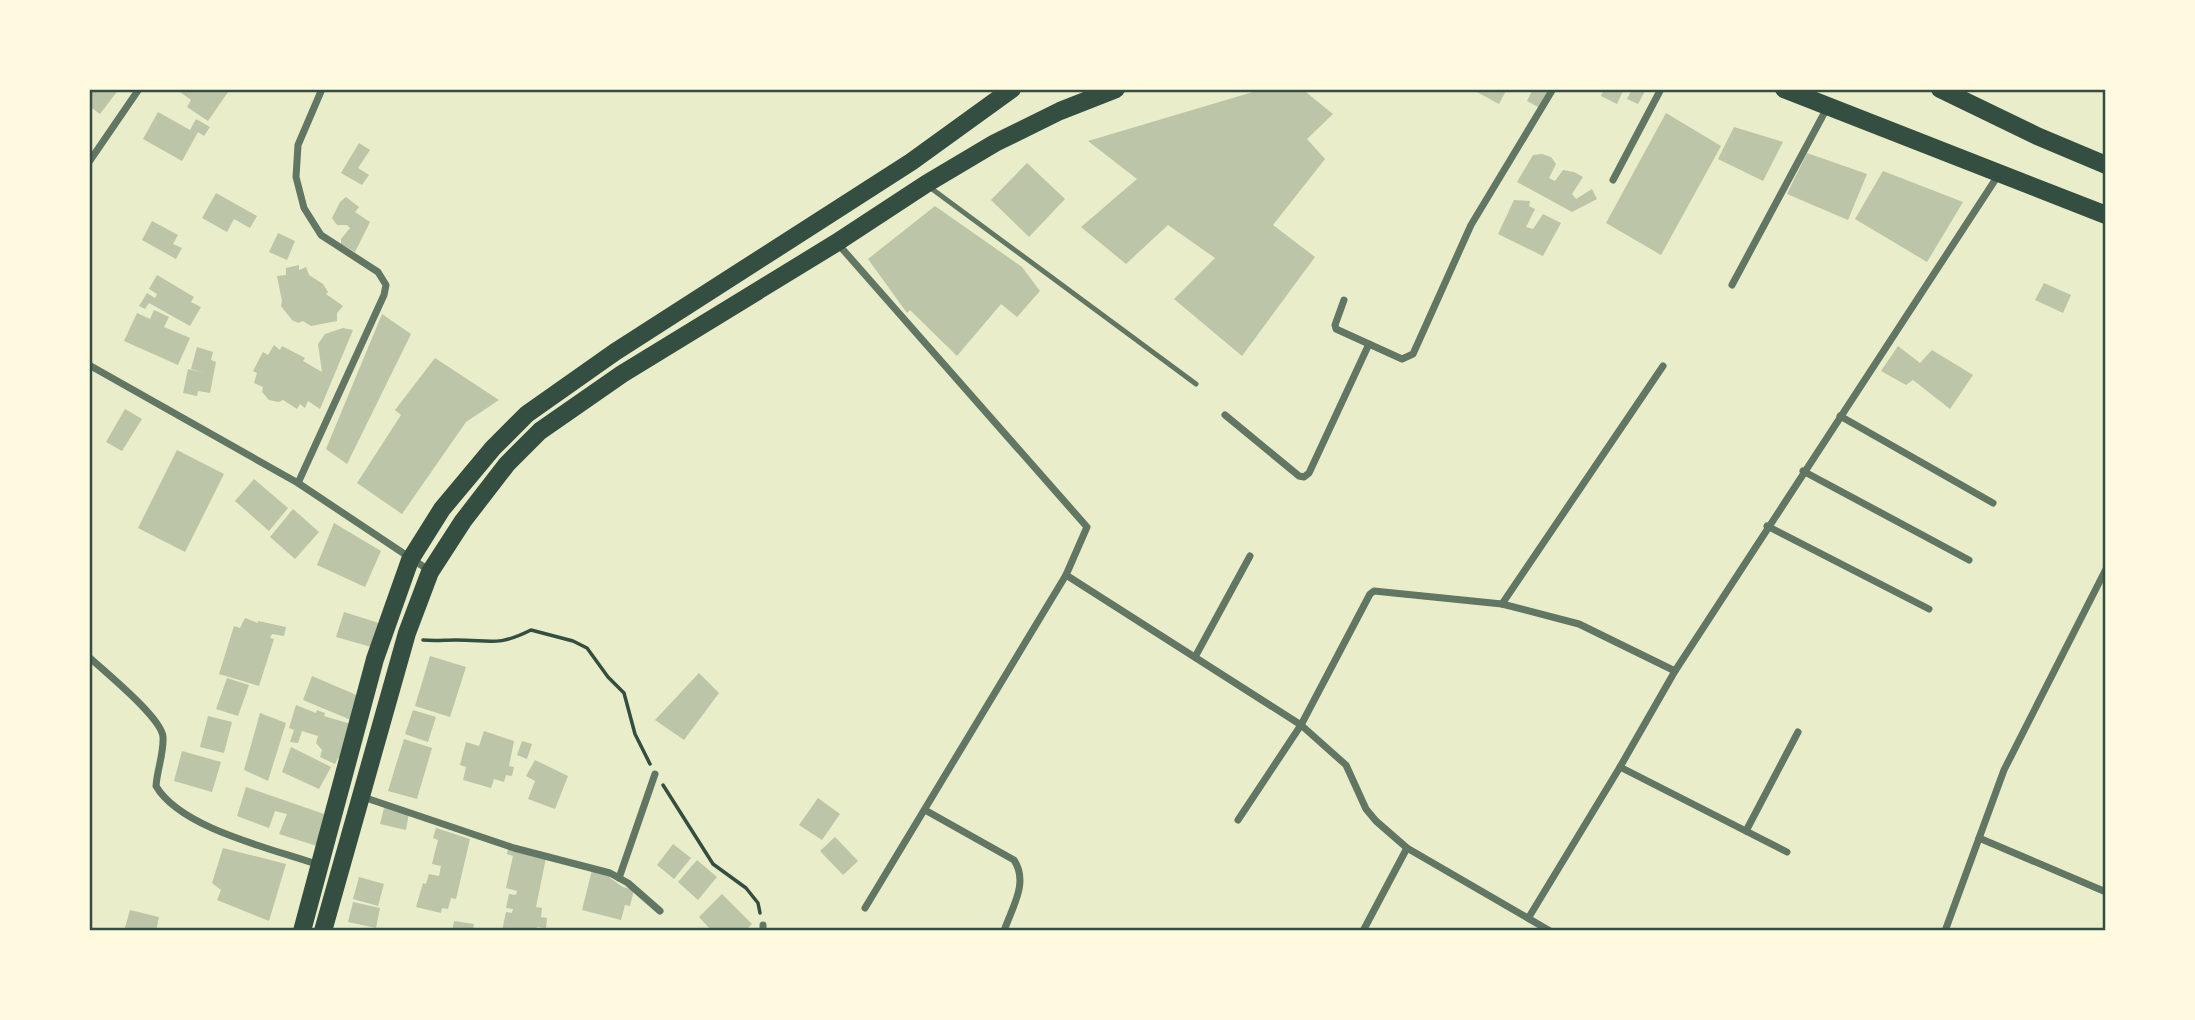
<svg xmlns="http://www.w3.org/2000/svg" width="2195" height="1020" font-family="Jost,sans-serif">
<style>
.building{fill:#bcc5a7}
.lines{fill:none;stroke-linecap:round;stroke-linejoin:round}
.path{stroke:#344e41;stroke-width:3.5}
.service{stroke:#617663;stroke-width:5}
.minor{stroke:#617663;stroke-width:7}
.primary{stroke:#344e41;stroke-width:18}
.trunk{stroke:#344e41;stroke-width:18}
.neatline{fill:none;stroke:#344e41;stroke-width:2.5}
</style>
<rect width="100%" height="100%" fill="#e9edc9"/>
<!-- building -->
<g class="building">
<path d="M89,89H119L100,114L89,106Z"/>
<path d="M181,89H230L208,121L187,107L191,100L180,92Z"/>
<path d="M1263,89H1302L1333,114L1307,139L1325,159L1273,225L1315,257L1242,356L1174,299L1215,258L1168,225L1126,264L1081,227L1137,179L1088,141Z"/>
<path d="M1478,89H1507L1499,104L1477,92Z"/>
<path d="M1533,89H1551L1540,108L1527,101Z"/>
<path d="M1604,89H1624L1617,104L1601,96Z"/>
<path d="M1632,89H1646L1638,104L1627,99Z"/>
<path d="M158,112L190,130L196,119L210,127L204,136L198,132L182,161L143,139Z"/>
<path d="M1666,113L1721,146L1661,255L1606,223Z"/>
<path d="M1734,127L1783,142L1763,181L1718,159Z"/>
<path d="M359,143L370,150L358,168L369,175L362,185L341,173Z"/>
<path d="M1807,153L1867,174L1848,220L1787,194Z"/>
<path d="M1542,154L1551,157L1556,164L1549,178L1555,181L1563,170L1574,172L1583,177L1572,194L1576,199L1592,189L1597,199L1572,212L1517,182L1533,155Z"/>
<path d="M1027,163L1065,199L1029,237L991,200Z"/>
<path d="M1883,171L1963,202L1927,262L1855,219Z"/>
<path d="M216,193L257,216L250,228L234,219L227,232L202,218Z"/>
<path d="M346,197L359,207L355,212L370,222L355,252L341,244V239L350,228L347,225H337L332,218L340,202Z"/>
<path d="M1514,200L1530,201L1529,206L1535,209L1526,227L1533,229L1543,214L1561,223L1543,256L1498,234Z"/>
<path d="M935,206L1022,267L1040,291L1017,317L1001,304L957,356L910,310L907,313L868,259Z"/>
<path d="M152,221L178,235L173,244L182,248L176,259L142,240Z"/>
<path d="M278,233L295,241L287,260L269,252Z"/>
<path d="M299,265V270L306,267L309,275L323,284L328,292L326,294L343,306L337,313V321L311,326L303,321L298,323L292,320L281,306L282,301L277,276L286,275V268Z"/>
<path d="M157,275L194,297L191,302L201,307L190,326L149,303L145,309L139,306L147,293L155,298L157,294L149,289Z"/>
<path d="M2044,283L2071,295L2063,313L2035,300Z"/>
<path d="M154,310L169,317L164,327L190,338L178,365L124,341L137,313L150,319Z"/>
<path d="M382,314L411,334L347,464L326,449Z"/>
<path d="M343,328L353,330L320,409L308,401L305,408L300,404L297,409L283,400L279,402L269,400L262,392L263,387L254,383L257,373L253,371L263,352L268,355L274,345L280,350L282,346L305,358L303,361L322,372L318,344L325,334Z"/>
<path d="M1898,346L1920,363L1932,350L1973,375L1950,409L1913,380L1906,385L1881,371Z"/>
<path d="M197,347L213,352L211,360L216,362L210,393L198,391L197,396L183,393L188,369L204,373L191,369Z"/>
<path d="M435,358L499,400L466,422L402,514L357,483L401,415L395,410Z"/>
<path d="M125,409L142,419L122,451L106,442Z"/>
<path d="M177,450L224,474L185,552L138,528Z"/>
<path d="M254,479L288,508L269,531L235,501Z"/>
<path d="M293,509L319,532L295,559L270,537Z"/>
<path d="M334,523L381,551L365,587L317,565Z"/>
<path d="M344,612L382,624L375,648L336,637Z"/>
<path d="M245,618L258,623V621L286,627L284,636L272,634L270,638L274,639L259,686L219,674L234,626L240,628Z"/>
<path d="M430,656L466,667L450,717L415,706Z"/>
<path d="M699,673L719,693L684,740L655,720Z"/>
<path d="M312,676L361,697L351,720L303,700Z"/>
<path d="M227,678L249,685L238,716L216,709Z"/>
<path d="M296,705L316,713L317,710L325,713L324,716L354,725L345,759L338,758L335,764L320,757L322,750L316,743L318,736L302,731L298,743L290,742L294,730L289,728Z"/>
<path d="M413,710L436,717L428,742L405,734Z"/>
<path d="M260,713L286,723L268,781L244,770Z"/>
<path d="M208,716L232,722L224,753L200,747Z"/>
<path d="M484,731L514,741L509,766L514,767L512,776L506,775L504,782L494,779L491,788L463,780L466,767L460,765L466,742L479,746Z"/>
<path d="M404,739L432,748L417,799L388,791Z"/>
<path d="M522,741L532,744L527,759L517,755Z"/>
<path d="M291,747L331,767L319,789L282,772Z"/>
<path d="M182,751L221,762L212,792L174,781Z"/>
<path d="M535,760L568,776L555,809L528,799L535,781L526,776Z"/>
<path d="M246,787L324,814L317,846L279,834L287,814L275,811L269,828L237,816Z"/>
<path d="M818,798L840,814L822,840L799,825Z"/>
<path d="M384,808L409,813L406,830L380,824Z"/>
<path d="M436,828L470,839L456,899L451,898L448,909L442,908L441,913L416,907L423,883L426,884L429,874L439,876L441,866L432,864L438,840L433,838Z"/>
<path d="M835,837L858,861L843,875L820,851Z"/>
<path d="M673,844L691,858L674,879L657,865Z"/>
<path d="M223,848L286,864L269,921L217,900L221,890L212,883Z"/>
<path d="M508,848L546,858L536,907L542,908L541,917L547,918L546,928L537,927L536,931H502L506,912L512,913L513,909L506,908L509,894L516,895L517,891L506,888L513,856L507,854Z"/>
<path d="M697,860L717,877L698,900L678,882Z"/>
<path d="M592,870L611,875L610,878L623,887L634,890L630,906L625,905L621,920L582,910Z"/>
<path d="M359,877L384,884L378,906L353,899Z"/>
<path d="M722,894L752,924L745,931H712L699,917Z"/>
<path d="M353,902L380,908L376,928L348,922Z"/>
<path d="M130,910L159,917L156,931H124Z"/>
<path d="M454,921L474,924L473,931H452Z"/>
</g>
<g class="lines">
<!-- path -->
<g class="path">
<path d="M423,640C434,641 445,640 456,640C491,640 497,647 531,630L573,641L587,648L608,677L624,693L635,734L650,764"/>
<path d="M663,785L713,864L746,888L758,903L760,913"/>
</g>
<!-- service -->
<path class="service" d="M928,186L1196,384"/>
<!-- minor -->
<g class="minor">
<path d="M89,162L139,89"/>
<path d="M1613,180L1661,89"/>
<path d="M838,244L1087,527L1066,575L865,908"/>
<path d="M1732,285L1828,106"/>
<path d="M1344,300L1335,325L1336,329L1402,359L1413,354L1471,225L1553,89"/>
<path d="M89,365L298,483L430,571"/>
<path d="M1225,415L1299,476L1304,477L1309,473L1369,344"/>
<path d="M1840,416L1993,503"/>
<path d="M1803,471L1969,560"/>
<path d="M298,483L384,295L386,285L378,272L321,235L304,208L296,177L298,145L322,89"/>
<path d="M1767,526L1929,609"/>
<path d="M1066,575L1301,725L1346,765L1366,809L1376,821L1407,848L1550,931"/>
<path d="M1502,604L1663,366"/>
<path d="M89,657C105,672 162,718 163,737C164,753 157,770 156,786C181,829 274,849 319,865"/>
<path d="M1195,657L1250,556"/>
<path d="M1620,767L1787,852"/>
<path d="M360,796L514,848L610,873L628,883L660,911"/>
<path d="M925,810L1014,860C1029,883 1012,907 1004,931"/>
<path d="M1238,820L1301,725L1370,594L1374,591L1502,604L1579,624L1675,671"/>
<path d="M1746,831L1798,732"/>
<path d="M1979,838L2106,892"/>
<path d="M619,878L655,774"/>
<path d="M1529,917L1620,767L1675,671L1999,174"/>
<path d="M763,925V931"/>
<path d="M1363,931L1407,848"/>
<path d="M1945,931L2004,770L2106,569"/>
</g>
<!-- primary -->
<g class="primary">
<path d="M302,931L375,659L410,560L442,509L493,448L527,414L615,352L911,162L1012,89"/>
<path d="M323,931L407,633L430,572L463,521L507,464L540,431L622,374L836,243L926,184L995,143L1060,111L1116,89"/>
</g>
<!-- trunk -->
<g class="trunk">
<path d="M1784,89L2106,215"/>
<path d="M1940,89L2037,136L2106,165"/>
</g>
</g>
<!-- border -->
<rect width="2195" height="1020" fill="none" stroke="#fefae0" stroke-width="182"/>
<rect x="91" y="91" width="2013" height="838" class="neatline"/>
</svg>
